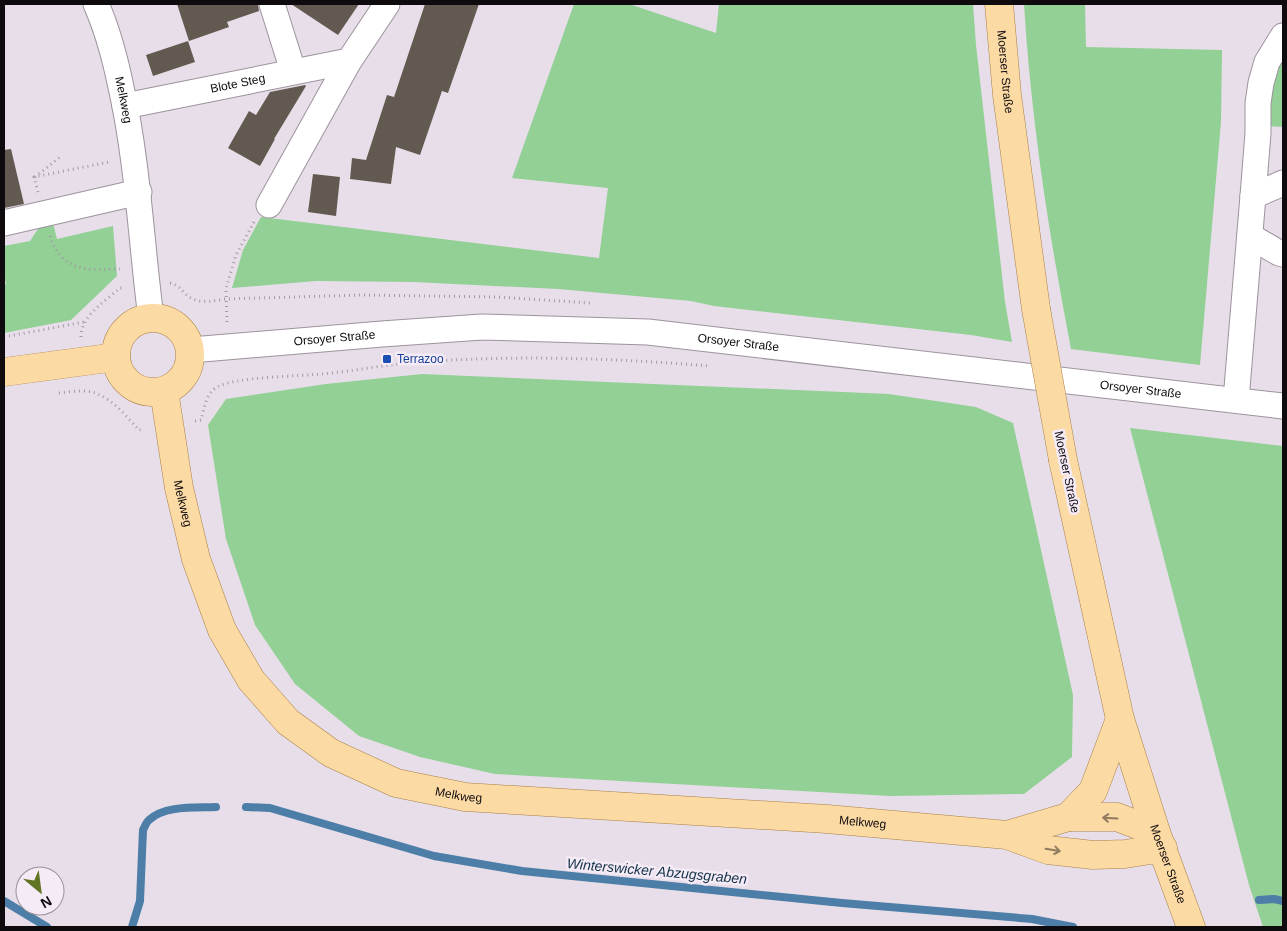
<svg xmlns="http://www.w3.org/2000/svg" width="1287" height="931" font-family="Helvetica,sans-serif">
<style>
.green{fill:#92d095}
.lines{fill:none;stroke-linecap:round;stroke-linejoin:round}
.stream{stroke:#4c7ea7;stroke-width:8}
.building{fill:#625a51}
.minor-casing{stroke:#9c939d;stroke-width:27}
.major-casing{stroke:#a78148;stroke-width:29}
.path{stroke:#a29aa3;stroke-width:3;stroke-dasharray:1 4;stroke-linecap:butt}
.minor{stroke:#fff;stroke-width:25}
.major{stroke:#fcdaa4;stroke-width:28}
.major-bridge-casing{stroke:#a78148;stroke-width:29;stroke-linecap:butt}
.major-bridge{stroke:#fcdaa4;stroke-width:28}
.oneway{stroke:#917c60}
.transit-dot{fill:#1a4fb4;stroke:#f5ebf6;stroke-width:2}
.labels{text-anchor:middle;stroke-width:5;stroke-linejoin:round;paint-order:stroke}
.street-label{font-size:12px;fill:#0e0a0e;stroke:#f5ebf6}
.transit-label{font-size:12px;fill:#164399;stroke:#f5ebf6;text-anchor:start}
.water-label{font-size:14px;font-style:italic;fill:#113148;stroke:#f5ebf6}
</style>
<rect width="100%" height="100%" fill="#e8dee9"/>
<!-- green -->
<g class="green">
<path d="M574,4H629L716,33L719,4H973L976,45L1005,302L1012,342L971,335L714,306L691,301L558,289L414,282L316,281L232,288L243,250L261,217L599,258L608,188L512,178Z"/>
<path d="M1024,4H1085L1086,47L1222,50L1221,122L1200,365L1071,349C1049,235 1031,120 1024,4Z"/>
<path d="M1283,55V127L1268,126C1268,101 1273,78 1283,55Z"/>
<path d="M53,223L57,239L113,226L117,276L71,320L4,333V285L6,284L4,273V246L30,241L40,226Z"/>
<path d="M422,374L889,394L976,407L1013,423L1073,695L1072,757L1024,794L890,796L495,774L420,757L359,736L295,684L255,625L226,539L208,425L226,399L326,384Z"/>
<path d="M1130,428L1283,446V927H1263L1249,885Z"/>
</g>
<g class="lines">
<!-- stream -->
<g class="stream">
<path d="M246,807L270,808L434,856L522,871L842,903L1032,919L1073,927"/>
<path d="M1259,900L1274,899L1283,901"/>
<path d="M4,901L47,927"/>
<path d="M132,927L140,901L143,830C145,827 146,822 149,820C165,805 196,808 216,807"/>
</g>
</g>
<!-- building -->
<g class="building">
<path d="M177,4H258L259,11L227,22L229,27L189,41Z"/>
<path d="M291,4H359L338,35Z"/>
<path d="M425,4H479L448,93L442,91L420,155L396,147L391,184L350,179L352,158L366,160L387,95L394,97Z"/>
<path d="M188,41L195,62L153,76L146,55Z"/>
<path d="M305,85L306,86L274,139H275L260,166L228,148L249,111L256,115L270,92Z"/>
<path d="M11,149L24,204L4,208V150Z"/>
<path d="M313,174L340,177L336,216L308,212Z"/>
</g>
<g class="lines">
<defs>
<g id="minor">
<path id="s1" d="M96,4C108,31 115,58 121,87C138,163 141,241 151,318"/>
<path d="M272,4L293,71"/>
<path id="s2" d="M125,106L349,61L387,4"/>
<path d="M1253,196L1283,183"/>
<path d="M269,205L349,61"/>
<path d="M4,223L139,192"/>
<path d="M1250,236L1279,253L1283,254"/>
<path id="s3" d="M191,350L382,334L482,327L648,332L1283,406"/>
<path d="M1236,400L1253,196L1258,133V103L1261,83L1267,62L1283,36"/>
</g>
<g id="major">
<path id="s4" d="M999,4L1007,95L1036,309"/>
<circle cx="153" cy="355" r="37"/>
<path d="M4,372L116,357"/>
<path id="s5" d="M164,391L179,488L196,559L222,630L251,680L288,722L331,753L396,783L465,797L827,819L1007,835L1048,850L1093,855L1125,854L1163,848"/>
<path id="s6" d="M1063,460L1120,719L1156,832L1191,927"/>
<path d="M1068,817L1093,791L1120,719"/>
<path d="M1007,835L1068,817H1117L1156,832"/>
</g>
</defs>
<!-- minor casing -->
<use href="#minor" class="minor-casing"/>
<!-- major casing -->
<use href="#major" class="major-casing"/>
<!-- path -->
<g class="path">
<path d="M35,177L60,157"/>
<path d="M38,192L34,177L109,162"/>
<path d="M50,236C62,273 89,270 120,269"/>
<path d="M170,283C180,285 182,292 189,297C200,304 213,301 225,299L362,295L498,297L590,303"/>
<path d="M227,322L226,288L236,255L254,222"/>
<path d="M4,337L84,322"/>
<path d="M81,337C81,315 106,301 120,288H124"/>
<path d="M59,393C67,392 75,391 83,391C107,391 124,414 139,430L144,429"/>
<path d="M195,421L201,420C204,408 206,394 217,387C234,377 300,376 323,374C355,371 388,364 421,362C517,355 613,358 709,366"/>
</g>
<!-- minor -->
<use href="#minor" class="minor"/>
<!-- major -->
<use href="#major" class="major"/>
<defs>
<path id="major-bridge" d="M1036,309L1063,460"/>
</defs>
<!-- major-bridge casing -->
<use href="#major-bridge" class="major-bridge-casing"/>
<!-- major-bridge -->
<use href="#major-bridge" class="major-bridge"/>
</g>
<!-- one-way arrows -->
<defs><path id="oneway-shaft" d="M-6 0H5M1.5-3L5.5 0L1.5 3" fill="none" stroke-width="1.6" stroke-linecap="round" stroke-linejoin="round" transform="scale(1.25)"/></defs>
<g class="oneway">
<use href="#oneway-shaft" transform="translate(1110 818) rotate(-177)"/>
<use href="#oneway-shaft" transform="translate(1053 850) rotate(9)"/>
</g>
<!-- markers -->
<rect class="transit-dot" x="382" y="354" width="10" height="10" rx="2.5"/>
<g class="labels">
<!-- street labels -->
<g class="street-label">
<text dy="4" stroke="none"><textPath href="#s4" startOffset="68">Moerser Straße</textPath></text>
<text dy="4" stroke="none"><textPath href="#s2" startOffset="115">Blote Steg</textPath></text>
<text dy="4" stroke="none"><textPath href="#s1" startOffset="100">Melkweg</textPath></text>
<text dy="4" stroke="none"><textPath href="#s3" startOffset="144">Orsoyer Straße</textPath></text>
<text dy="4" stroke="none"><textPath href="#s3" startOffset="549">Orsoyer Straße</textPath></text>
<text dy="4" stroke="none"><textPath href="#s3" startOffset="954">Orsoyer Straße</textPath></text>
<text transform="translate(1067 472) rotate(78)" y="4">Moerser Straße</text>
<text dy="4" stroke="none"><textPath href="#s5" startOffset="114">Melkweg</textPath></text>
<text dy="4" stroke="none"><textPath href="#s5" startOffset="549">Melkweg</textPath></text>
<text dy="4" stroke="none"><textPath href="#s5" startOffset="954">Melkweg</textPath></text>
<text dy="4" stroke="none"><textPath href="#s6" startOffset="418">Moerser Straße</textPath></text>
</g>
<!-- transit labels -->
<g class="transit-label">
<text x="397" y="363">Terrazoo</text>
</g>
<!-- water labels -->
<g class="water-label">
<text transform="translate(657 871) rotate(5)" y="5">Winterswicker Abzugsgraben</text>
</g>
</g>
<!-- border -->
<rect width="1287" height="931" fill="none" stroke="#0e0a0e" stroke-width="10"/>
<!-- north arrow -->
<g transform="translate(40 891) rotate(151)"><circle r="24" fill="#f5ebf6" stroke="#999199"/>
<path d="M0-4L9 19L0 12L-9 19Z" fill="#607424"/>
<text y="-8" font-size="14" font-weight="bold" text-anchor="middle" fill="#0e0a0e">N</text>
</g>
</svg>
